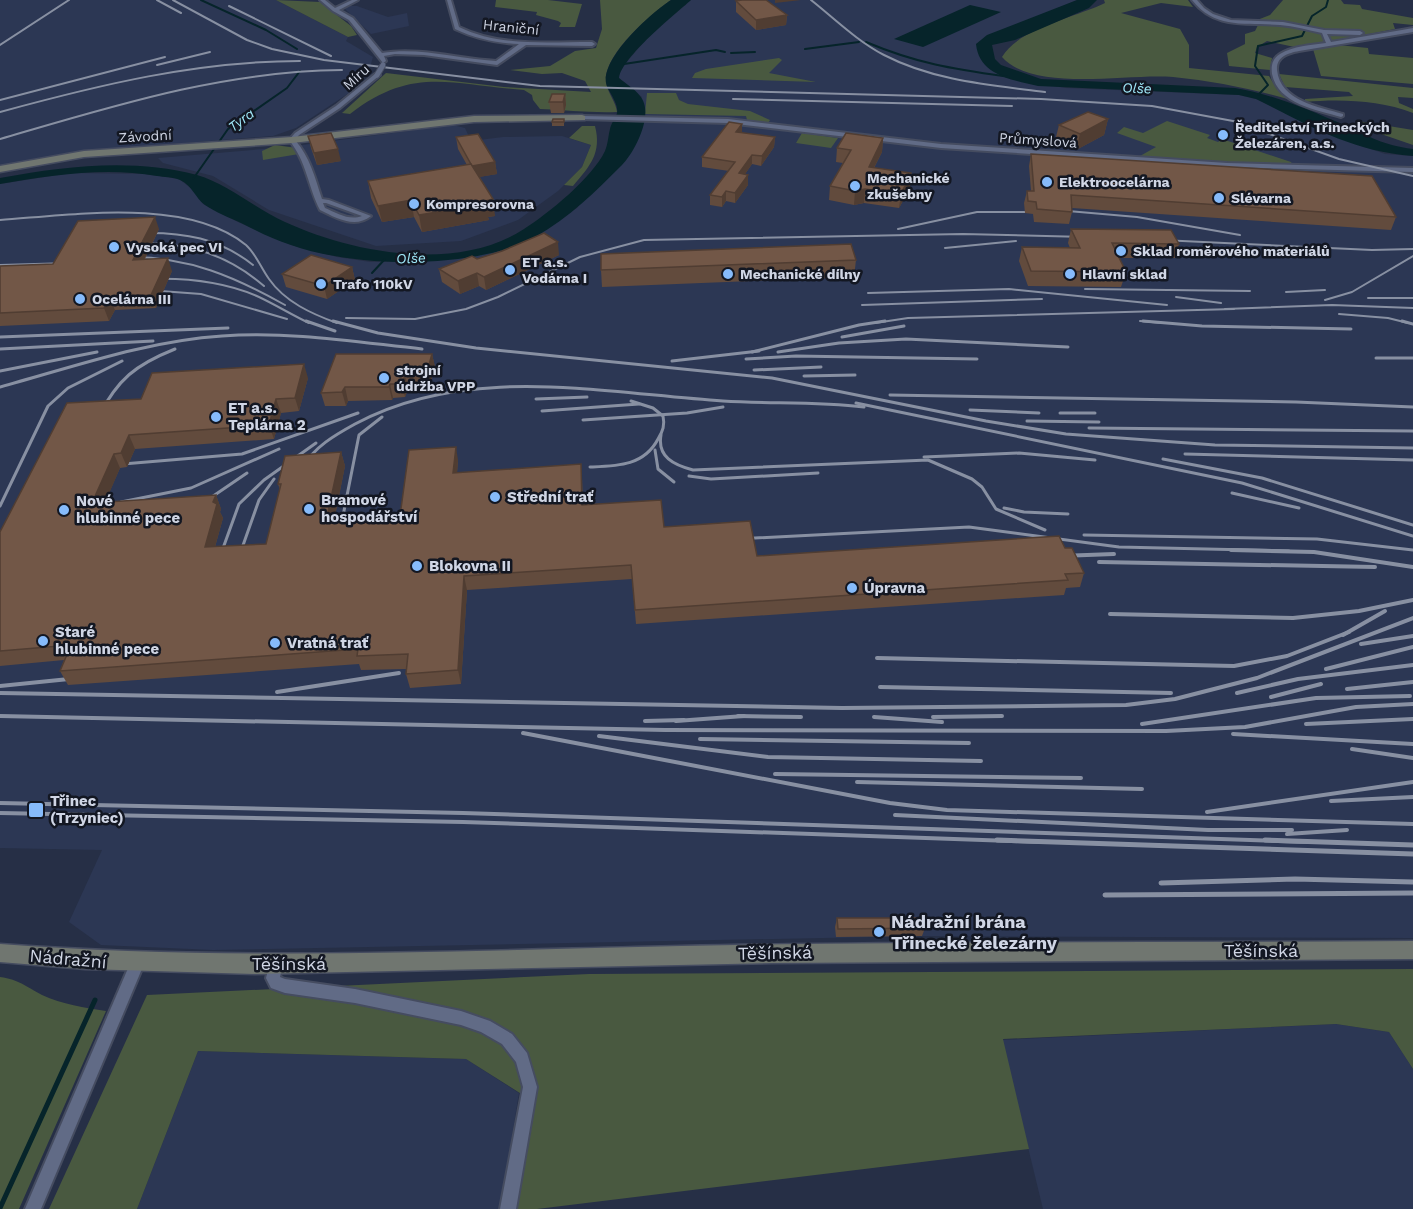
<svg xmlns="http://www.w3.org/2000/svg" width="1413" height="1209" font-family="'Work Sans',sans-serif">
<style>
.built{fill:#2c3754}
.green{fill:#495940}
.water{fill:#06242a}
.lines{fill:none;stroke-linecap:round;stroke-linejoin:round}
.stream-far1{stroke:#06242a;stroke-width:2}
.stream{stroke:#06242a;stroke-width:5}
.street-casing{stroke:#454c60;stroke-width:4}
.secondary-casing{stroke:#454c60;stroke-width:3}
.street{fill:#616b86;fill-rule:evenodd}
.secondary{fill:#707670;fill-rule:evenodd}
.rail-far3{stroke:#8890a2;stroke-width:2}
.rail-far2{stroke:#8890a2;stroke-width:3}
.rail-far1{stroke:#8890a2;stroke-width:4}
.rail{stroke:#8890a2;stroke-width:5}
.street-bridge-casing{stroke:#454c60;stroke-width:7;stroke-linecap:butt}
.street-bridge{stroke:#616b86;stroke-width:5}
.wall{fill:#624b3d}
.shaded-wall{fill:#503d32}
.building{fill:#725747;stroke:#503d32;stroke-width:1.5}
.poi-dot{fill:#86bbfb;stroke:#131722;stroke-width:2}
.labels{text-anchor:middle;stroke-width:5;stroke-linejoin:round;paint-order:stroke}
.far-street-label{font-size:14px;fill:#d0d6e5;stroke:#131722}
.far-water-label{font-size:14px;font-style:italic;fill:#9fe9f9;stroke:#131722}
.far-poi-label{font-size:14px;font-weight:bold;fill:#d0d6e5;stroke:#131722;text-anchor:start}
.poi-label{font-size:15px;font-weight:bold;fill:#d0d6e5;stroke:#131722;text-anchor:start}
.near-poi-label{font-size:18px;font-weight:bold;fill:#d0d6e5;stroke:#131722;text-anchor:start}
.near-street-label{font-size:18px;fill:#d0d6e5;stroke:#131722}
</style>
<rect width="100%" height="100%" fill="#262f46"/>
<!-- built -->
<g class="built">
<path d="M0,0H276L348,37L346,41L373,57L368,74L349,93L296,128L273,136L72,152L0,166Z"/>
<path d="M691,0H1077L976,44L1010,79L1066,88L1239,95L1256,99L1331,135L1385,154L1413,156V938L922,936L213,950L101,945L69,922L102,850L0,848V184L70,173L145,174L179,179L197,193L203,204L238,222L291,245L337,257L370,262L430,261L492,251L533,238L577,208L642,97L619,78L620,70L646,39Z"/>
<path d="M350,6H357L388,17L407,13L409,26L371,34L345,9Z"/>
<path d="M453,125L465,128L471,141L503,137L562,136L591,145L582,167L558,191L518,220L461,241L376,246L269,210L213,176L163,163L158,158L287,147Z"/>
<path d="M1336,1024L1389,1032L1413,1069V1209H1043L1002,1040Z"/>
<path d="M198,1051L466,1059L519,1093L500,1209H137Z"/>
</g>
<!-- green -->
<g class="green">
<path d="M276,0L320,2L351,26L357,35L348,37Z"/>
<path d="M496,0H548L582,4L575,27H559L561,23L558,21L536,15L537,12L495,7Z"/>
<path d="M600,0H671C651,14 603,55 606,82C607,92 616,102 617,112C590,113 566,110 540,109L533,100L532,95L524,90C452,85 413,65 350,114L342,113L386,73L504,87L591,92L585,81L562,73L542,74L510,70L550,66L575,51L596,48L602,29Z"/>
<path d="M1104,0H1188L1193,7L1161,3L1121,13L1180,29L1189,45V68L1269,76L1277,89L1291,100C1252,89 1214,81 1173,77C1128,73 1034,93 1002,57C1019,28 1074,18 1105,3Z"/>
<path d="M1283,0H1341L1344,4L1360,5L1362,9L1413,18V25L1393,23L1395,29L1299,48L1267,41L1257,47L1255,53L1272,58L1270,70L1229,66L1227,53L1245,44V34L1255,31L1258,25L1305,27L1252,22L1270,15Z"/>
<path d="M1338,45L1368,48L1369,54L1413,58V84L1321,76L1313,49Z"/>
<path d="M779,58L782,60L769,73L816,82L692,78L695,73L706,69Z"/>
<path d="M1279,74L1413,88V98L1398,97L1399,103L1413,109V113C1379,100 1340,99 1305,102V99L1353,96L1349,92L1285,87Z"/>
<path d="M647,93H676L679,100L688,104L750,111L770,120L768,123L747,120L746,116L645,114Z"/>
<path d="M1167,121L1210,135L1207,138L1218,142L1222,139L1291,162L1293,166L1140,156L1156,147L1117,133L1124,127L1143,133Z"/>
<path d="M1358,121L1413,130V145L1355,125Z"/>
<path d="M582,126H595C602,153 590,166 573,186L564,185L582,167L591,145L569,138Z"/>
<path d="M802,133L838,138L831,148L796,143Z"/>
<path d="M275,145L297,148L299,154L263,160L262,151Z"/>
<path d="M1413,969V1069L1389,1032L1336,1024L1003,1039L1029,1149L537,1209H515L534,1102L466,1059L198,1051L137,1209H49L147,995L589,974Z"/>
<path d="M0,977C20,980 25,986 42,995C62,1004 85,1008 106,1011L19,1209H0Z"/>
</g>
<!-- water -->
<g class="water">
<path d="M671,0H691C674,15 622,57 619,78C626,84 635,89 640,96C655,113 635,152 622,165C595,192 569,218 535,237C474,270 355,268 291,245C274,240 257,231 241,223C230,218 215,212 205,205C195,198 193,186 180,180C173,177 164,177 157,176C105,167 52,175 0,184V178C66,166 132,158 197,175C228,184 256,209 285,222C352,253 458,273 524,229C549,213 592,178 605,151C608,144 608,137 610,129C611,123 616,118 617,113C619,103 608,92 606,83C602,57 651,13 671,0Z"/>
<path d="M1077,0H1097L1089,8L1015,40L992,45L995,59L1001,65L1041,79L1235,88C1272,94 1309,110 1344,125C1371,137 1382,145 1413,149V156C1350,151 1311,126 1256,99L1239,95L1038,86C1012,80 979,75 976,44L987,35Z"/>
<path d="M970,5L1001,12L923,47L894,39Z"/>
</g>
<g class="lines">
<!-- stream-far1 -->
<g class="stream-far1">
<path d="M201,0L266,30L297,49"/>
<path d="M866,42C918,64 954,69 1009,77"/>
<path d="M805,49L859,42"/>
<path d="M731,53L755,52"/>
<path d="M624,64L716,50L725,52"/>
<path d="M1258,95L1268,85L1255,66L1258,46L1302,36L1312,16L1326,7L1328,0"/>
<path d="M193,179L228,129L287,88L300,71"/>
<path d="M372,273L385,259"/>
</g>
<!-- stream -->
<path class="stream" d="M0,1208L95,1000"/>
<defs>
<g id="street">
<path d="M320,0H325L335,8L352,0H358L339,10L353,18L382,53C421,47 458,59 496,61L519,44C497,43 476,39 455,29L447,0H451L459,27C500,47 548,42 592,42L595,44L592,46L526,45L497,65L424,55L395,54L384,56L386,61L383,63L349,20L333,11Z"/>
<path d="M1192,0H1197L1204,8L1213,14L1231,20L1283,22L1324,30L1360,31L1363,33L1360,35L1327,34L1331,42L1402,30L1413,28V32L1299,51C1288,53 1276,57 1277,70C1280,101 1319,107 1343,114V116L1341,117C1317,110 1278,104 1272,74C1271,66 1272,59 1280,54C1293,46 1311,45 1326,43L1322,33C1308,30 1294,26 1280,25C1245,22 1216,30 1192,0Z"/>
<path d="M375,74L380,75L340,108L299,135L295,140C310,157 315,178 322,199L329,200L371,216C355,229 336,218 320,210C308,187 307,162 289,140L295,133L336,106ZM323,203H326L362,216C349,221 337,213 325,208Z"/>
<path d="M582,116L728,119L941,144L1227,163L1413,168V172L1227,167L941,148L728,123L580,119L579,118Z"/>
<path d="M137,958L142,959L144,964L41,1209H25L132,959Z"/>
<path d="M276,958L281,959L283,964L280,977L285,979L355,989L461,1011L490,1021L512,1034L527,1053L537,1087L516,1209H500L523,1087L516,1062L502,1044L481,1032L461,1025L355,1003L285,993L271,988L266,978L271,959Z"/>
</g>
<g id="secondary">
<path d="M582,115L585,116V120L474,122L292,143L84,157L0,172V166L84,151L292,137L474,116Z"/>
<path d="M1413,941V959L772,963L255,974L85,969L0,962V944C229,961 453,951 681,946C925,941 1169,943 1413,941Z"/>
</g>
</defs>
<!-- street casing -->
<use href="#street" class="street-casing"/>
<!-- secondary casing -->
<use href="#secondary" class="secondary-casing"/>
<!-- street -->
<use href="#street" class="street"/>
<!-- secondary -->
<use href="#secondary" class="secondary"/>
<!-- rail-far3 -->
<g class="rail-far3">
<path d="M157,0L181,13"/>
<path d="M173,0L247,40L272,49L324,60L540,86L1041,99L1152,106L1233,121L1339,159L1413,176"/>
<path d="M811,0C835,19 857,41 884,55C934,81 991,85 1045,92"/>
<path d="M229,6L331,56"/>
<path d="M0,45L69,0"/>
<path d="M157,65L210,52"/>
<path d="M733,99L1012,106"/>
<path d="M0,100L165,57"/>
<path d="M0,112C99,85 197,61 300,61"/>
<path d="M0,139C113,106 223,71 342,70"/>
<path d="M1068,211L1137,217L1240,235"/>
<path d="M0,220C71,215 187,197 246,245C256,254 261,268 269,279C285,302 312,314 337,323"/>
<path d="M898,229L977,212H1025"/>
<path d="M141,233C184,232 219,238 253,265"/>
<path d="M1161,240L1372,250L1413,249"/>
<path d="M135,243C185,242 226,253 264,286"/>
<path d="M945,248L1016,241"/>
<path d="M131,257C189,257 235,277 285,305"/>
<path d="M0,265L70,263"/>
<path d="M153,279C189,278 225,282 259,297C276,305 292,315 309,323"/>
<path d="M1085,289L1250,291"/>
<path d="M147,290L201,294L287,319"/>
<path d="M1286,292L1325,290"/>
<path d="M868,293L1009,289L1167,305"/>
<path d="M1176,297L1221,303"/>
<path d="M1368,298H1413"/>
<path d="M1325,300L1352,292L1413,256"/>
<path d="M862,305L1042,299"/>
<path d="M1225,309L1332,305L1413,308"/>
<path d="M1339,314L1388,318L1408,323"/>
<path d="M346,318L415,319L466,309L498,297L580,257L644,240L963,234L1086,237"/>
<path d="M1140,321L1162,323"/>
<path d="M875,323L908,318L1234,309"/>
</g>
<!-- rail-far2 -->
<g class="rail-far2">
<path d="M306,321L335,331"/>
<path d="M333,321L378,333L476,348L772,378L986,421L1066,434L1215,445L1413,448"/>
<path d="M1143,321L1202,326L1351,329"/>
<path d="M1402,321L1413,324"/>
<path d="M0,337L228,328"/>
<path d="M842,337L904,326"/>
<path d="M0,349L153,341"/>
<path d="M752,352L859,325L885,321"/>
<path d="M778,352L839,343L906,339L1068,347"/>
<path d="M1376,358H1413"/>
<path d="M746,359L796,356L977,359"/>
<path d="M672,361L759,351"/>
<path d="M754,370L821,367"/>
<path d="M0,371L97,352"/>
<path d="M804,376L855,375"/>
<path d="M0,387C73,367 146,341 222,336C289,331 356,342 422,349"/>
<path d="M890,395L1296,402L1413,407"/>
<path d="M536,399L587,397"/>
<path d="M856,403L1242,483L1413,536"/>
<path d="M970,410L1039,413"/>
<path d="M542,411L639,404"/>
<path d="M1060,413H1095"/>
<path d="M98,417C118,379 135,365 175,349"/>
<path d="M583,420L687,413L723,407"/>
<path d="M1027,421L1099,422"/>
<path d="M1089,428L1413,431"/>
<path d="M661,435C657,457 674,465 693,470L928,460L972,479L982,487L996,509L1045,530"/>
<path d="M655,450L658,469L674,482"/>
<path d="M1185,454L1413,460"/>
<path d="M924,457L1019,453L1095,460"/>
<path d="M1163,459L1262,478L1413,525"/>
<path d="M111,465L242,454L358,413"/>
<path d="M303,467C314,447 335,435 355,424C468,363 601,393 723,401C770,404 817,401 864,407"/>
<path d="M590,467C617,466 644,466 658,439C663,431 665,425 663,416L653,408L631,401"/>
<path d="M689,476L711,479L818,473"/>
<path d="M1232,493L1299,508"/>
<path d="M121,502L191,488L279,449"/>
<path d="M200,505L247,473"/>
<path d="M0,506L48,406L68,388L122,361"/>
<path d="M1004,508L1024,512L1068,514"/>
<path d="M341,526L359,435L382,417"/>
<path d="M1084,535L1317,539L1413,550"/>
<path d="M736,539L969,527L1119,547L1289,551"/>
<path d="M222,551L239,504L264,480L316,443"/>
<path d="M241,551L259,500L274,479"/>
</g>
<!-- rail-far1 -->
<g class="rail-far1">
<path d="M1231,550L1314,552L1413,567"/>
<path d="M1060,556L1114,554"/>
<path d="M220,558L223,550"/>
<path d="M239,558L242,550"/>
<path d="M1099,562L1375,567"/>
<path d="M1110,614L1293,618L1359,611L1413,600"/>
<path d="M1343,635L1385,611"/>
<path d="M1361,644L1413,636"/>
<path d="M877,658L1234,666L1287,656L1349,632"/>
<path d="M1326,669L1413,647"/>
<path d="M0,686L69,679"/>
<path d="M880,687L1171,693"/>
<path d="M1347,689L1413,682"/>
<path d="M277,692L399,673"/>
<path d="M0,693L842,708L1126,705L1175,699L1257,678L1413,618"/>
<path d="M1237,693L1298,679L1413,665"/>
<path d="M1271,697L1321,684"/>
<path d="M0,716L665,730L1166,731L1245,727L1356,707L1413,704"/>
<path d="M738,716L801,717"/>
<path d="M874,717L942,722"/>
<path d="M933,717L1002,716"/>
<path d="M645,721L684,720"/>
<path d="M676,721L744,716"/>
<path d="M1142,724L1316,698L1410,696"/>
<path d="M1306,724L1413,719"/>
<path d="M523,733L890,803L947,810L1413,824"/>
<path d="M1233,734L1413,744"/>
<path d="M599,736L768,757L981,761"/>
<path d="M700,739L969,743"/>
<path d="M1352,749L1413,758"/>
<path d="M775,774L1081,778"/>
<path d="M857,782L1142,789"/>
<path d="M1331,801L1413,797"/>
<path d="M0,803L463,813L1309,842"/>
<path d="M1207,812L1413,782"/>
<path d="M0,813L463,822L1042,842"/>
<path d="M895,815L1208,830H1292"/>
<path d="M1287,834L1347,830"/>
</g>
<!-- rail -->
<g class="rail">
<path d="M997,840L1413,854"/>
<path d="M1265,840L1413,845"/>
<path d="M1161,883L1295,879L1413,882"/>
<path d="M1105,895L1413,893"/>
</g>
<defs>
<path id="street-bridge" d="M377,75L383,65"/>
</defs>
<!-- street-bridge casing -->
<use href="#street-bridge" class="street-bridge-casing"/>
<!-- street-bridge -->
<use href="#street-bridge" class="street-bridge"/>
</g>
<!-- wall -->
<g class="wall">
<path d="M736,1L787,15L786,25L756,30L736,12Z"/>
<path d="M565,94L566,105L564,113H551L549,102Z"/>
<path d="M564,119V126H552V122Z"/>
<path d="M1108,119L1104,135L1076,150L1055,141L1059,125Z"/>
<path d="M742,124V133L775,137L774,147L761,166L752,164L745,174L748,175V185L735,203L726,201L722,207L710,205V195L729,171L702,167V157Z"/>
<path d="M308,136L341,161L317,165L311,148Z"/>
<path d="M456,137L495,162L497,174L478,177L495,216L488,217L489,220L422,232L414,217L382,222L371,198L368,181L467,165L458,149Z"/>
<path d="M883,138L882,152L874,168L910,188L899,208L864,203L854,205L829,200L830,186L843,163L836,162L837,148Z"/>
<path d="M1031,154L1396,217L1391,230L1072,208V212L1069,224L1034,222L1033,214L1025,213L1024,203L1027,191H1031L1029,166Z"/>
<path d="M159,229L145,259L172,271L156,308L115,310L109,321L0,326V266L53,264Z"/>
<path d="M1071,229L1179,244L1175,258H1119L1126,272L1121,287L1028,286L1019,261L1022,247L1070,248L1068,243Z"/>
<path d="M559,255L486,290L479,286L460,294L442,282L439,269L477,259Z"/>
<path d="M856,260L854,277L602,287L601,270Z"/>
<path d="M352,267L355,280L327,299L286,287L282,274Z"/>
<path d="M432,354L435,367L429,388L408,389L405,397L393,398L392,400L348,401L346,406H325L321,393Z"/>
<path d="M308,378L299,411L281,413L274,439L135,449L127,467L120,468L105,502L216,495L221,509L220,512L223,518L215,547L266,544L280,490L278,484L341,452L345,466L334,521L400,516L458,460L457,473L582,478L583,505L664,527L757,556L1065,548L1084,573L1080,587L1066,588L1064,595L636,624L632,579L467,590L461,684L410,688L406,674V669L361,670L359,664L68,685L60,671L64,660L0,666V532L141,399Z"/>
<path d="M837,918L925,928L922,936L836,937L835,927Z"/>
</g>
<!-- shaded-wall -->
<g class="shaded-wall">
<path d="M775,0H801L775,3Z"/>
<path d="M787,15L786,25L756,30V20Z"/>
<path d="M565,94L566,105L564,113L563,102Z"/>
<path d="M1108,119L1104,135L1076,150L1080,134Z"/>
<path d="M742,124V134L736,132Z"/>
<path d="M775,137L774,147L761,166L762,156Z"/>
<path d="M883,138L882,152L867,181L869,167Z"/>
<path d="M338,149L341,161L317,165L314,153Z"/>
<path d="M752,155V164L739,183V173Z"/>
<path d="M495,162L497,174L474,178L472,166Z"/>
<path d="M911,173L910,188L899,208L901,194Z"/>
<path d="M748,175V185L735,203V193Z"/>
<path d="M865,189L864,203L854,205L855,191Z"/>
<path d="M726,191V201L722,207V197Z"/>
<path d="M493,199L495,216L488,217L489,220L422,232L419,215Z"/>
<path d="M411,200L414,217L382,222L378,206Z"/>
<path d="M155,217L159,229L138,272L133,260Z"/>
<path d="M558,242L559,255L486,290L484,277Z"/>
<path d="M168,258L172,271L156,308L151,295Z"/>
<path d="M352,267L355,280L327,299L324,286Z"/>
<path d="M477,273L479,286L460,294L458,281Z"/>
<path d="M109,297L115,310L109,321L104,308Z"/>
<path d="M432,354L435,367L429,388L426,375Z"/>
<path d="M304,364L308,378L299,411L295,398Z"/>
<path d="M405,375L408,389L405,397L402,384Z"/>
<path d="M390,384L393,398L392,400L389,387Z"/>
<path d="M345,387L348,401L346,406L342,392Z"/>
<path d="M276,399L281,413L274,439L269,425Z"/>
<path d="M129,435L135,449L127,467L121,453Z"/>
<path d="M456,447L458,460L456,487L453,473Z"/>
<path d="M341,452L345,466L331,535L326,521Z"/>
<path d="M114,454L120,468L99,517L92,503Z"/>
<path d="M216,495L221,509L220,512L223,518L211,561L205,547L213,502Z"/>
<path d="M464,576L467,590L461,684L458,670Z"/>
</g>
<!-- building -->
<g class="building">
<path d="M742,0H766L787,15L756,20L736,1Z"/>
<path d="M552,94H565L563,102H549Z"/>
<path d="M1088,112L1108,119L1080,134L1059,125Z"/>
<path d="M553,119H564V122H552Z"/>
<path d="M729,122L742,124L736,132L775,137L762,156L752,155L739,173L748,175L735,193L726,191L722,197L710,195L735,162L702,157Z"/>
<path d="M331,133L338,149L314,153L308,136Z"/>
<path d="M846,133L883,138L869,167L911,173L901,194L865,189L855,191L830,186L851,150L837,148Z"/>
<path d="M478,134L495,162L472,166L456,137Z"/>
<path d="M1031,154L1372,176L1396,217L1071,195L1072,212L1037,209L1036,202L1028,201L1027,191H1034Z"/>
<path d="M471,164L493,199L485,201L486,204L419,215L411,200L378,206L368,181Z"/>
<path d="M155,217L133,260L168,258L151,295L109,297L104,308L0,313V266L53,264L78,221Z"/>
<path d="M1071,229L1171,230L1179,244L1112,243L1126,272L1031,271L1022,247L1080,248Z"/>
<path d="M544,233L558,242L484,277L477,273L458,281L439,269L472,256L477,259L502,251Z"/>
<path d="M851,244L856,260L601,270V254Z"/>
<path d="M311,255L352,267L324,286L282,274Z"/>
<path d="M336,354H432L426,375H405L402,384H390L389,387H345L342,392L321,393Z"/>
<path d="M304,364L295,398L276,399L269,425L129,435L121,453L114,454L92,503L216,495L213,502L217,504L205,547L266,544L281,484H278L285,456L341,452L326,521L400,516L409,450L456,447L453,473L581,464L582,505L661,500L664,527L750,521L757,556L1059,536L1065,548H1072L1084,573L1065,574L1068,580L635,610L631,565L464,576L458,670L406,674L408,654L357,656L358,649L60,671L71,645L0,651V532L67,403L141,399L152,373Z"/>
<path d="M837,918H923L925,928L838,929Z"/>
</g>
<!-- markers -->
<g class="poi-dot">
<circle cx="1223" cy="135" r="6"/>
<circle cx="1047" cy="182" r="6"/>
<circle cx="855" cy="186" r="6"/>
<circle cx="1219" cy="198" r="6"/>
<circle cx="414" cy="204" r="6"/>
<circle cx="114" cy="247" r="6"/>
<circle cx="1121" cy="251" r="6"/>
<circle cx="510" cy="270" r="6"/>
<circle cx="728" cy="274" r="6"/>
<circle cx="1070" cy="274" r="6"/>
<circle cx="321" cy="284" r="6"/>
<circle cx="80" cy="299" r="6"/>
<circle cx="384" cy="378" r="6"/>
<circle cx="216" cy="417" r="6"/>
<circle cx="495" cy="497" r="6"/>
<circle cx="309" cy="509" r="6"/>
<circle cx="64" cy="510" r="6"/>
<circle cx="417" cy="566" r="6"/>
<circle cx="852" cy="588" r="6"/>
<circle cx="43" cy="641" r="6"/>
<circle cx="275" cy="643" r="6"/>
<rect x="28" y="802" width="16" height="16" rx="3"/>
<circle cx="879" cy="932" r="6"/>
</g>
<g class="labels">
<!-- far-street labels -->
<g class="far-street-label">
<text transform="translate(511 27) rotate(6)" y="5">Hraniční</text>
<text transform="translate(356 77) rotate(-42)" y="5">Míru</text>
<text transform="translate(145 136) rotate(-3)" y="5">Závodní</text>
<text transform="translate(1038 140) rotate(4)" y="5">Průmyslová</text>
</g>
<!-- far-water labels -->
<g class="far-water-label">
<text transform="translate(1137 88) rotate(3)" y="5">Olše</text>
<text transform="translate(241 120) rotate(-37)" y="5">Tyra</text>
<text transform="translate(411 258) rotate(-2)" y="5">Olše</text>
</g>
<!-- far-poi labels -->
<g class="far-poi-label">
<text x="1235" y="132">Ředitelství Třineckých<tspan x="1235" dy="16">Železáren, a.s.</tspan></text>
<text x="867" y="183">Mechanické<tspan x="867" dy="16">zkušebny</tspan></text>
<text x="1059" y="187">Elektroocelárna</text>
<text x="1231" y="203">Slévarna</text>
<text x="426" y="209">Kompresorovna</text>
<text x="126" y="252">Vysoká pec VI</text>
<text x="1133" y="256">Sklad roměrového materiálů</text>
<text x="522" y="267">ET a.s.<tspan x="522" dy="16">Vodárna I</tspan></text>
<text x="740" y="279">Mechanické dílny</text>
<text x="1082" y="279">Hlavní sklad</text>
<text x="333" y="289">Trafo 110kV</text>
<text x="92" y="304">Ocelárna III</text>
<text x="396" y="375">strojní<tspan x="396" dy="16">údržba VPP</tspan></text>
</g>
<!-- poi labels -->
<g class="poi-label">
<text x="228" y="413">ET a.s.<tspan x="228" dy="17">Teplárna 2</tspan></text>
<text x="507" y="502">Střední trať</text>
<text x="321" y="505">Bramové<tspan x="321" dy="17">hospodářství</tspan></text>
<text x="76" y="506">Nové<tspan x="76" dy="17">hlubinné pece</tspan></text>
<text x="429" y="571">Blokovna II</text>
<text x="864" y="593">Úpravna</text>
<text x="55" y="637">Staré<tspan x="55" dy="17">hlubinné pece</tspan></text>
<text x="287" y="648">Vratná trať</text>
<text x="50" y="806">Třinec<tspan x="50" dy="17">(Trzyniec)</tspan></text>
</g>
<!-- near-poi labels -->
<g class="near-poi-label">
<text x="891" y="928">Nádražní brána<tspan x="891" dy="21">Třinecké železárny</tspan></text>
</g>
<!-- near-street labels -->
<g class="near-street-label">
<text x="1261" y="957">Těšínská</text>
<text transform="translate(775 953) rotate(-1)" y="6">Těšínská</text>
<text transform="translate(68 959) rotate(5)" y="6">Nádražní</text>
<text x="289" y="970">Těšínská</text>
</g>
</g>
</svg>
